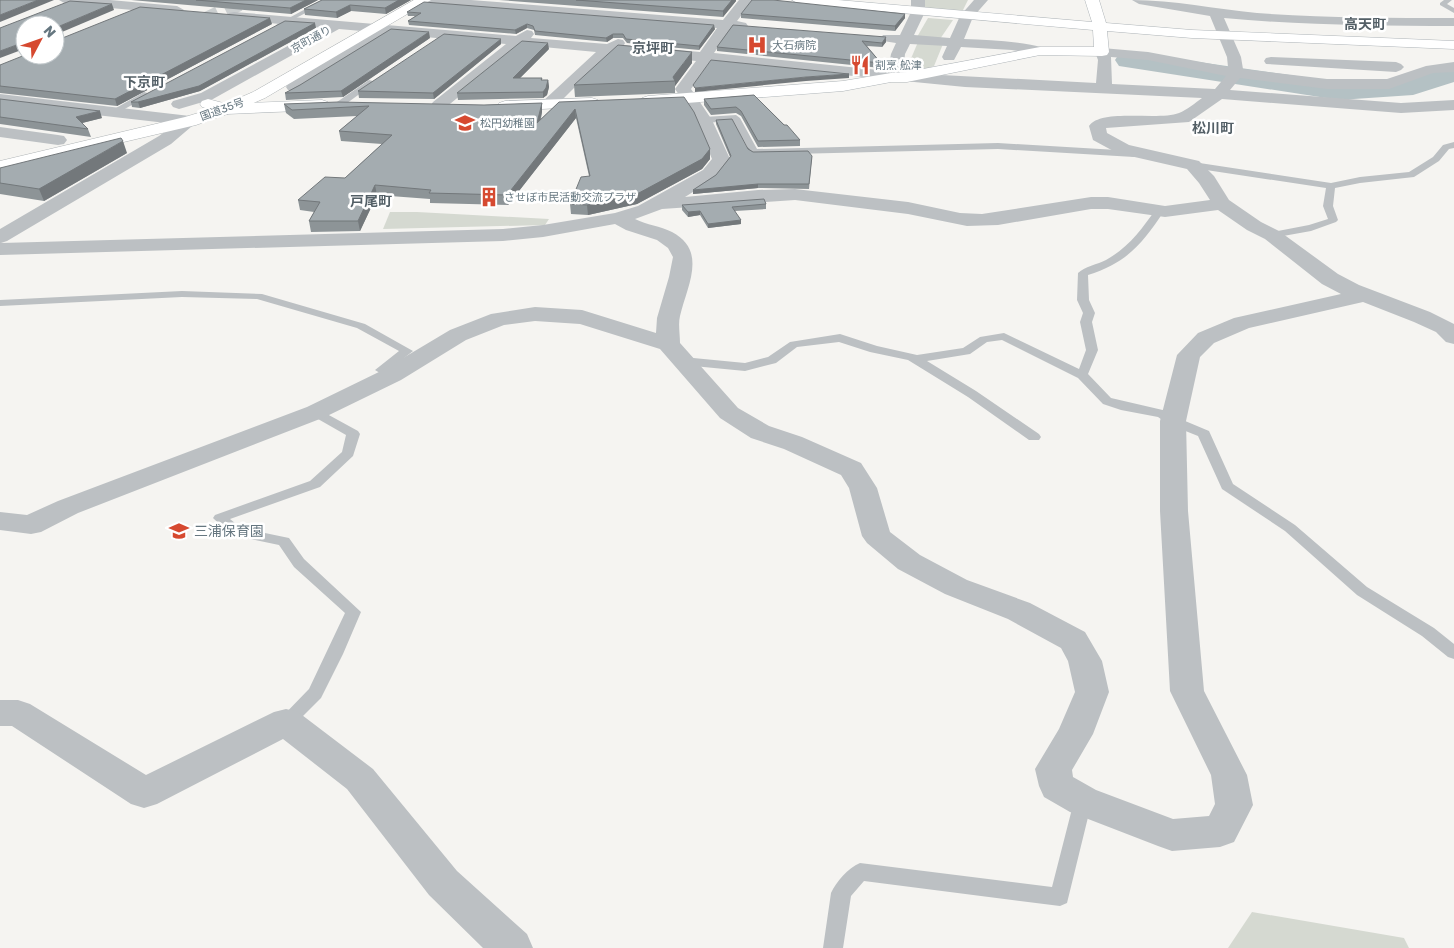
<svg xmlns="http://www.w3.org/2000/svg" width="1454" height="948" font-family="Rubik,'Noto Sans JP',sans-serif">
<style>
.green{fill:#d5d9d1}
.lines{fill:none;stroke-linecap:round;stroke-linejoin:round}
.river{fill:#b4c1c4;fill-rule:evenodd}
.street-tunnel{stroke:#cacecf;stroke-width:15;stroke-dasharray:15 8;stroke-linecap:butt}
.secondary-casing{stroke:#aeb4b8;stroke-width:1}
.highway-casing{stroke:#afb4b6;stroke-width:1}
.lane{fill:#bcc0c3;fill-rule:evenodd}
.street{fill:#bcc0c3;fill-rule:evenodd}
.secondary{fill:#fff;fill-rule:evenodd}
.highway{fill:#fff;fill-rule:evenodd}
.wall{fill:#8d9497}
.shaded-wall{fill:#73787b}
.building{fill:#a4acb0;stroke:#73787b}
.labels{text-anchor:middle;stroke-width:5;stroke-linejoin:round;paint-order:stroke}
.far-street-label{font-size:11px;fill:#667780;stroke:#fff}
.far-poi-label{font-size:11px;fill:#667780;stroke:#fff;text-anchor:start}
.far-quarter-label{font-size:14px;font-weight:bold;fill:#535f66;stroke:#fff}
.poi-label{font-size:14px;fill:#667780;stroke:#fff;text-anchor:start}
</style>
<rect width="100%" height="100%" fill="#f5f4f1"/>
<!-- green -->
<g class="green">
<path d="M925,0H968L962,12L923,9Z"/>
<path d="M928,18L953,20L940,39L917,37Z"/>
<path d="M918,42L943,44L934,66L923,70L907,68Z"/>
<path d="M390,212H417L549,219L545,225L383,229Z"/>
<path d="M1252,912L1404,938L1409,948H1228Z"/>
</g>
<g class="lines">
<!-- river -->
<path class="river" d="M1129,52L1339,82L1410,78L1454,65V82L1413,95L1339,100L1119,66L1115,60L1119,54Z"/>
<!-- street-tunnel -->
<path class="street-tunnel" d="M184,30L247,0"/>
<defs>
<g id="secondary">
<path d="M792,0H838L1092,22L1085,0H1099L1106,23L1192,30L1454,41V49L1192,38L1107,31L1109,52L1107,55L1102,56L1040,55L907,82H891L843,91L648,106L642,104L640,101L642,98L648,96L843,81L891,73L907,72L1040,47H1094L1093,30L799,4Z"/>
<path d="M592,98L598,100L600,103L598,106L505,111L499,109L497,106L499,103L505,101Z"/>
<path d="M208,99L227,104L322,100L328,102L330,105L328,108L322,110L227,114L202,107L200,104L202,101Z"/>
</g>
<path id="highway" d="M414,0H431L265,98L233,112L196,125L0,171V161L185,117L221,106L253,92Z"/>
</defs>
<!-- secondary casing -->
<use href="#secondary" class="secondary-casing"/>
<!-- highway casing -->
<use href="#highway" class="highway-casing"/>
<!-- lane -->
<g class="lane">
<path d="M322,0H330L281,26L276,25Z"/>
<path d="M1444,0H1452L1447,4L1454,8V13L1440,5V3Z"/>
<path d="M369,80L376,82L343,106H337V102Z"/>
<path d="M144,92L151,94L116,114L109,112Z"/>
<path d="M736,115L740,118L757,149L998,143L1134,151L1138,154L1134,157L998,149L754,155L750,152L733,121L704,123L700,120L704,117Z"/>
<path d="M1454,142V148L1449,149L1439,161L1414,177L1360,183L1335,188L1333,206L1338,220L1336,222L1311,231L1272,238L1267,235L1268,233L1309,225L1328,219L1323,206L1326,188L1193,168L1188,165L1193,162L1331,183L1360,177L1409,172L1433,157L1443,145Z"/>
<path d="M1159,208L1164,211C1143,243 1127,263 1088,275L1089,300L1095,313L1092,322L1098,350L1088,374L1111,398L1167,411L1178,418L1209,431L1233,484L1295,525L1367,587L1434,628L1454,644V659L1448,657L1422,636L1357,595L1285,531L1222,489L1198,436L1168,424L1158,417L1121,410L1103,404L1078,378L1002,340L987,342L970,354L927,361L976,391L1039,434L1041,437L1039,440H1029L968,397L908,360L870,352L839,342L797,347L776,363L745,371L683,365L677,361L683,357L745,363L768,357L790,342L840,334L877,346L917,355L963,348L980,337L1004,333L1079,369L1086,350L1080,322L1083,313L1077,300L1078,273C1084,267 1098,264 1106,260C1129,247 1141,230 1156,209Z"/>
<path d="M182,291L262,294L365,324L413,351L390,369L398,375L396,378H388L375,370L399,351L357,328L257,299L182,297L0,306V300Z"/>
<path d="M316,408L358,431L360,434L353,456L320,487L230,519L241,528L289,538L304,559L361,612L343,654L321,698L292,727L286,729L280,727L277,722L309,689L345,613L294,567L279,545L231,535L213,518L215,515L310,481L342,452L346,435L311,415L310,412Z"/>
<path d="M1083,793L1090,796L1092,801L1067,903L1060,906L864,881L851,896L843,948H823L831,893C836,882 848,868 860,863L1052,887L1074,801L1076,796Z"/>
</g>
<!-- street -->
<g class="street">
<path d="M59,0H110L177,6L184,10L177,14L66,4Z"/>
<path d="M416,0H471L723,20L739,0H753L737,21L746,23L748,26L746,29H731L714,53L888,71L891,54L896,43L883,41L881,38L883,35H900L911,12V0H925V12L914,35L950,38L960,16L974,0H988L973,17L964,39C991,40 1019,41 1045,48L1047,51L1045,54L1040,55L1012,50L961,47L954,60H944L942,57L947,46L910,44L905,54L903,73L1096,83L1098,60L1095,52L1097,49L1102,48L1148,52L1228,67L1227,57L1210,16L1139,4L1132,0C1174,0 1215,9 1257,13C1322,18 1388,18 1454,18V26C1377,26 1301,25 1224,18L1241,57L1243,69L1327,79H1387L1426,66L1454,62V72L1433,73L1389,89H1327L1240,78L1230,90L1401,103L1454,100V110L1401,113L1222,99L1189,122L1106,128L1107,133L1129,145L1199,161L1214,176L1229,200L1261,222L1279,231L1338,274L1359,285L1430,312L1454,324V344L1446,342L1436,332L1414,322L1363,302L1249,328L1214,343L1200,357L1186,421L1188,511L1204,691L1247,775L1253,805L1234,842L1220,847L1172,851L1158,846L1070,812L1044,797L1039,786L1035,769L1059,729L1075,692L1068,661L1061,648L1008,619L945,594L898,569L867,543L862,536L849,488L841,475L784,449L751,438L720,418L660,349L580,324L535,321L504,325L466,340L401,380L325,417L78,513L41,532L31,534L0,530V512L27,515L58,501L307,407L383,370L450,330L491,314L535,307L582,310L656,333L657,318L669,277L673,257L668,248L657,240L626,230L615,224L543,237L503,241L0,255V229L159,136L175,124L0,104V94L190,116L196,117L198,121L171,144L7,241L1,243L503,229L543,225L615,213L638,206L703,170L712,159L696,120L675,89L696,61L613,53L598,64L554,108H542L540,105L542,102L596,52L522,45L445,108H433L431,105L433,102L506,44L390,34L300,90H288L286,87L288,84L373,32L339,29L213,99L179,109L173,107L171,104L173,101L201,93L321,28L229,19L227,16L229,13L234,12L516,36L527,30L532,31L534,34L531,38L607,44L618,39L623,40L625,43L624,45L700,52L717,28L423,4ZM1111,57L1148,60L1226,76L1215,89L1112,84ZM710,62L965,87L1202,98C1195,103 1187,110 1179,113C1159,121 1101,108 1089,126L1093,140L1117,153L1187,169L1199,183L1210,200L1165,206L1108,197H1091L982,214L960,213L908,202L795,189L758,190L685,197L715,178L730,159L712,120L691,89ZM795,200L908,214L967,226L998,225L1091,209H1108L1165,217L1218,210L1247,230L1265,239L1322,284L1341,294L1234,318L1198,333L1177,355L1160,421V511L1170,691L1211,775L1215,804L1209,816L1173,819L1096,790L1073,777L1072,770L1093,734L1109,692L1102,661L1085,632L1030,603L967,580L920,555L890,532L877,488L861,463L802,437L769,426L738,408L680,343C680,334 678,324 680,316C687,286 708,251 672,232C660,226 647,225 635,219L662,209Z"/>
<path d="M1271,57L1396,62L1401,64L1404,67L1401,70L1396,72L1266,64L1264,61L1266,58Z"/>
<path d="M0,127L58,135L64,136L67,140L64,144L58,145L0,137Z"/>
<path d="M0,700H18L30,704L146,775L274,712L286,709L298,712L373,769L457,871L527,934L533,948H483L429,895L347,789L283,739L157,804L144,808L131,804L12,726H0Z"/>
</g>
<!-- secondary -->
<use href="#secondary" class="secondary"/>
<!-- highway -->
<use href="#highway" class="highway"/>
</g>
<!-- wall -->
<g class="wall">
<path d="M131,0H318L291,14Z"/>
<path d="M322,0H411L386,14L351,11L337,18L305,15L304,9Z"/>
<path d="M499,0H736V1L723,17Z"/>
<path d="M407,12L715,29L699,50L627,43L623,38H613L607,42L535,35L534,30L527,28L516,34L409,25L408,21L415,16H408Z"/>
<path d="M741,14L905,18L895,31L741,18Z"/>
<path d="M272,24L117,106L0,93V65Z"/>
<path d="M733,25L886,42L882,47L867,46L881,63V68L717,51V47Z"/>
<path d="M316,28L200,91L140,108L132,107L131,102Z"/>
<path d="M430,38L343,97L286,100L285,93L300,85Z"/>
<path d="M501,39V44L434,99L359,98L358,91Z"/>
<path d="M549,49L520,78H542V80H548L549,87L547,95L543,98L458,100L457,93Z"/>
<path d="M692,63L675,86V93L575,97L574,85Z"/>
<path d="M754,95L800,140V146L758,147L741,116L736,113L711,115L704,105V99Z"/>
<path d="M0,99L102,118L82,123L88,129L91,137L0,124Z"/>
<path d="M559,102L710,149V159L702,169L637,204L588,215L571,214L570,204L589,176L576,118L508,205L430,203V199L377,195L360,231L311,232L309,221L314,212L300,210L298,200L345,178L382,144L341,141L339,131L357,116L294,119L286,113L284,104L484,105L542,103V112L541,119Z"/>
<path d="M716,120L753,152L812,156L809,189L758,188L693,194V190L716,175L730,157L716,124Z"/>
<path d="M127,153L44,201L0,194V168Z"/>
<path d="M766,204V209L735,211L741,224L708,228L700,215L688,217L682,210V205Z"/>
</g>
<!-- shaded-wall -->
<g class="shaded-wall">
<path d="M38,0H54L0,22V15Z"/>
<path d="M306,0H318L291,14L290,8Z"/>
<path d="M399,0H411L386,14L385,8Z"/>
<path d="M732,0H736V1L723,17V11Z"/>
<path d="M112,4L114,10L55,35V28Z"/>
<path d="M350,5L351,11L337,18L336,12Z"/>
<path d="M905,14V18L895,31V26Z"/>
<path d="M270,18L272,24L117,106L115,99Z"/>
<path d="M315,23L316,28L200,91L140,108L138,102Z"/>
<path d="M527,24V28L516,34L515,30Z"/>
<path d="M714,25L715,29L699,50V46Z"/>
<path d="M429,32L430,38L343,97L341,91Z"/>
<path d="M613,34V38L607,42L606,38Z"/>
<path d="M886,37V42L882,47V43Z"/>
<path d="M501,39V44L434,99L433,93Z"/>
<path d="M22,43L24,49L0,58V51Z"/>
<path d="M548,43L549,49L513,85V78Z"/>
<path d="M692,52V63L675,86V81L673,77Z"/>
<path d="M849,74V78L806,81L695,92V88L806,77Z"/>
<path d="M548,80L549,87L547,95L543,98V92Z"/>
<path d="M542,103V112L537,132V123Z"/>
<path d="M575,109L576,118L508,205L507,195Z"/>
<path d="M100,111L102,118L78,124L76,117Z"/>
<path d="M123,141L127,153L44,201L39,189Z"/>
<path d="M710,149V159L702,169L637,204L588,215L587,205Z"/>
<path d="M758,184V188L693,194V190Z"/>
<path d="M375,185L377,195L360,231L358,221Z"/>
<path d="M700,211V215L688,217V212Z"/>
<path d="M741,220V224L708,228V224Z"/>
</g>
<!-- building -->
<g class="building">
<path d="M0,0H38L0,15Z"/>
<path d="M196,0H306L290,8Z"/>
<path d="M322,0H399L385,8L350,5L336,12L304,9Z"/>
<path d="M576,0H732L723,11Z"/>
<path d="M752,0H773L905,14L895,26L741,14Z"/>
<path d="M70,1L112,4L55,28V25H25V47L22,43L0,51V28Z"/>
<path d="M424,2L714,25L699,46L626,39L623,34H613L606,38L535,31L533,26L527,24L515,30L408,21L421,13L407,12Z"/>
<path d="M140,7L270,18L115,99L0,86V65L25,55H55V41Z"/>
<path d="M285,21L315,23L199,86L138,102H131Z"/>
<path d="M733,25L886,37L882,43L862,41L881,63L717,47Z"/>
<path d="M391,29L429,32L341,91L285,93L300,85Z"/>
<path d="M444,34L501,39L433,93L358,91Z"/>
<path d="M522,41L548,43L513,78H542L541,80H548L546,88L543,92L457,93Z"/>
<path d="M618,45L692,52L673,77L675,81L574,85Z"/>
<path d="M711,60L849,74L806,77L695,88L693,85Z"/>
<path d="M754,95L784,125H787L800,140L758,141L741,111L736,107L711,109L704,99Z"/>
<path d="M684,97L694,112L710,149L702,159L637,194L587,205L570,204L581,177L590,176L575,109L507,195L429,193L431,190L375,185L358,221H309L320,202L298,200L325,177L345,178L392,135L339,131L369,106L292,110L284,104L338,102L484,105L542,103L537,123L559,102Z"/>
<path d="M0,99L100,111L76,117L88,129L0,117Z"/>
<path d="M732,119L748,149L753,152L808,151L812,156L809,184H758L693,190L716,175L731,156L716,120Z"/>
<path d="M121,138L123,141L39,189L0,183V168Z"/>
<path d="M764,199L766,204L732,207L741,220L708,224L700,211L688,212L682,205Z"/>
</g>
<!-- icons -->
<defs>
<symbol id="hospital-bare" viewBox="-9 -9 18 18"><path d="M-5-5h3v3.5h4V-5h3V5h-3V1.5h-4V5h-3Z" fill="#d64930" stroke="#fff" stroke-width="2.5" paint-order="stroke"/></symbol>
<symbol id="restaurant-bare" viewBox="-9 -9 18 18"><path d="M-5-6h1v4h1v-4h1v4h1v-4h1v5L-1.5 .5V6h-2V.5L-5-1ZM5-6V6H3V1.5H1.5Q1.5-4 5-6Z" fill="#d64930" stroke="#fff" stroke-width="2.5" paint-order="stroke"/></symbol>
<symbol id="school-bare" viewBox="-9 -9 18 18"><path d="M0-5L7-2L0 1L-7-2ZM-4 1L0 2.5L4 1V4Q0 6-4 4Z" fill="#d64930" stroke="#fff" stroke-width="2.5" paint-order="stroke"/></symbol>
<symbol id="building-bare" viewBox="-9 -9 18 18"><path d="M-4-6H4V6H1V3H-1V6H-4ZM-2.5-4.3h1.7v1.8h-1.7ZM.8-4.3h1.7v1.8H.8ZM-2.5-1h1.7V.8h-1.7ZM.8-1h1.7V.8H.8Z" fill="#d64930" stroke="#fff" stroke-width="2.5" paint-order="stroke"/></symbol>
</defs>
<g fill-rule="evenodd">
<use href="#hospital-bare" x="743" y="31" width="28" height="28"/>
<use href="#restaurant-bare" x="846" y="51" width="28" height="28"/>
<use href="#school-bare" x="451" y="109" width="28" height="28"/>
<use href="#building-bare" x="475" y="183" width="28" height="28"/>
<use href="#school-bare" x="165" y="517" width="28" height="28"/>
</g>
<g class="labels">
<!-- far-street labels -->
<g class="far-street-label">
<text transform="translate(311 39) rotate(-29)" y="4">京町通り</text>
<text transform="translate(222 109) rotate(-20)" y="4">国道35号</text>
</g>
<!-- far-poi labels -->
<g class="far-poi-label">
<text x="772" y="49">大石病院</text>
<text x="875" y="69">割烹 舩津</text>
<text x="480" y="127">松円幼稚園</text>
<text x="504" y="201">させぼ市民活動交流プラザ</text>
</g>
<!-- far-quarter labels -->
<g class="far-quarter-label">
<text x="1365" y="29">高天町</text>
<text x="653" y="53">京坪町</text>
<text x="144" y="87">下京町</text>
<text x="1213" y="133">松川町</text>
<text x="371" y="206">戸尾町</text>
</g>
<!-- poi labels -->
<g class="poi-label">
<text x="194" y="536">三浦保育園</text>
</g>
</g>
<!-- north arrow -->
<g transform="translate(40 40) rotate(49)"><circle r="24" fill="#ffffff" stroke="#c2c9cc"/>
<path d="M0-4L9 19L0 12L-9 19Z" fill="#d64930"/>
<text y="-8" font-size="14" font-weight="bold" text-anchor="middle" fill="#667780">N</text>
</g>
</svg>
